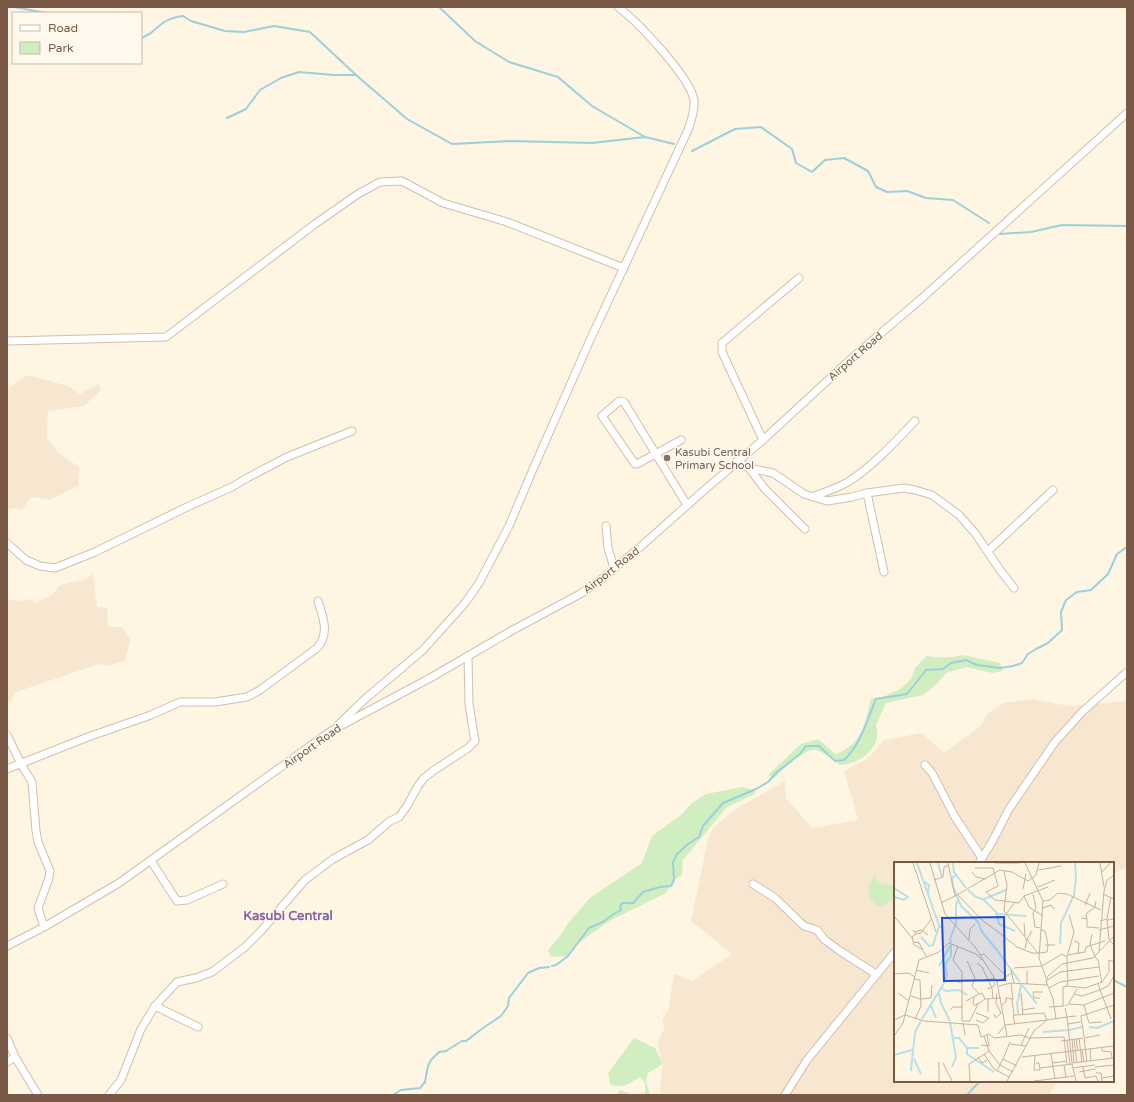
<svg xmlns="http://www.w3.org/2000/svg" width="1134" height="1102" font-family="'Varela Round',sans-serif">
<style>
.residential{fill:#f7e7d1}
.green{fill:#d1eec0}
.lines{fill:none;stroke-linecap:round;stroke-linejoin:round}
.stream{stroke:#9ad1dd;stroke-width:2}
.minor-casing{stroke:#d4beab;stroke-width:9}
.minor{stroke:#fff;stroke-width:7}
.education-dot{fill:#8d6e63;stroke:#fff8ec;stroke-width:1.5}
.labels{text-anchor:middle;stroke-width:3;stroke-linejoin:round;paint-order:stroke}
.street-label{font-size:11px;fill:#7a5a46;stroke:#fff8ec}
.education-label{font-size:11px;fill:#785e54;stroke:#fff8ec;text-anchor:start}
.quarter-label{font-size:13px;font-weight:bold;fill:#8b619e;stroke:#fff8ec}
.inset-river{fill:none;stroke:#b5e1ea;stroke-width:2}
.inset-road{fill:none;stroke:#c6b29f;stroke-width:1}
.view{fill:#1d4ed8;fill-opacity:0.15;stroke:#1d4ed8;stroke-width:2}
.inset-edge{fill:none;stroke:#7a5a46;stroke-width:2}
</style>
<rect width="100%" height="100%" fill="#fff5e3"/>
<!-- residential -->
<g class="residential">
<path d="M28,375L68,386L80,394L98,384L101,390L84,406L48,411L47,438L58,453L79,467L78,486L50,500L31,497L22,510L7,508V389Z"/>
<path d="M93,574L97,607L107,608L108,627H122L131,640L124,661L107,666L99,664L28,688L15,693L11,701L7,702V599L17,601L33,599L35,603L52,595L60,585L84,580Z"/>
<path d="M1033,699L1069,706L1127,701V867L1113,874V863H895V1081H1057L1049,1095H661L660,1086L663,1063L659,1052L658,1041L665,1027L662,1021L668,1010L674,974L692,981L732,954L691,921L708,839L713,828L736,809L785,781L786,798L812,828L858,820L844,771L867,759L884,740L922,733L944,753L981,726L987,714L1003,703Z"/>
</g>
<!-- green -->
<g class="green">
<path d="M963,655L1000,663L1003,671L992,673L967,667L946,673L936,685L923,695L886,703L876,725C883,748 860,764 840,765C834,761 823,751 815,750C804,748 782,771 774,778L768,775L801,744L818,739L836,754C863,744 865,723 871,698L883,697L900,689L911,679L915,668L927,656C940,658 950,658 963,655Z"/>
<path d="M742,787L754,790L755,794L727,807L683,860L682,875L674,880L666,893L611,920L577,944L568,956L551,957L548,950L560,936L569,922L590,898L642,863L652,836L681,815L692,803L706,794Z"/>
<path d="M875,875L878,882L894,886L895,884V897L884,905L878,906C865,896 867,887 875,875Z"/>
<path d="M634,1038L655,1048L663,1064L648,1073L646,1081L650,1095H617L620,1090L635,1095L645,1093V1083L640,1077C630,1083 621,1090 610,1084L608,1073Z"/>
</g>
<g class="lines">
<!-- stream -->
<g class="stream">
<path d="M14,7L46,13"/>
<path d="M439,7L475,41L509,62L558,77L592,106L645,137"/>
<path d="M141,39C144,36 149,35 152,32C163,22 168,18 183,16L191,21L225,31L244,32L274,26L310,32L356,75L407,119L452,144L512,141L592,143L645,137L674,144"/>
<path d="M227,118L246,109L260,90L281,78L299,72L334,75H356"/>
<path d="M692,151L735,129L761,127L792,149L796,163L812,172L825,160L844,158L868,171L876,187L887,192L907,191L926,198L953,200L989,223"/>
<path d="M1000,234L1031,232L1062,225L1127,226"/>
<path d="M552,966L556,965L568,956L589,928L603,922L612,915L621,910L620,907L622,903H633L643,892L660,887L671,886L674,880L673,862L677,854L688,844L699,837L703,826L723,803L756,789L768,782L777,772L800,754L806,746H819L835,761L844,760C861,744 867,720 876,699L907,694L926,670L943,669L951,663L966,660L977,665L1000,668L1013,666L1022,663L1028,654L1036,649L1048,643L1062,630L1061,612L1066,600L1077,592L1091,590L1108,574L1117,554L1127,547"/>
<path d="M1113,980L1127,987"/>
<path d="M393,1095L401,1090L420,1088L425,1082L428,1066L431,1060L439,1052L446,1051L462,1041H466L483,1028L501,1016L508,1006L509,998L528,973L539,968L549,967"/>
<path d="M967,1095L980,1081"/>
</g>
<defs>
<g id="minor">
<path d="M7,341L166,337L315,224L358,194L380,182L402,181L443,203L507,222L624,268"/>
<path d="M681,440L637,464H635L602,416L617,403L620,401L624,402L687,505"/>
<path d="M763,440L722,352V343L799,278"/>
<path d="M737,461L749,468L773,473L804,494L827,501L852,497L867,493L904,488L915,490L932,495L959,515L975,533L1000,570L1014,588"/>
<path d="M749,468L765,489L805,529"/>
<path d="M867,493L884,572"/>
<path d="M814,496C826,492 837,488 848,482C872,467 896,441 915,421"/>
<path d="M606,526L608,548L614,568"/>
<path d="M7,543L26,560L40,566L55,568L95,552L187,507L232,487L247,478L287,457L352,431"/>
<path d="M988,551L1053,490"/>
<path d="M339,724L365,699L423,650L465,603L479,583L509,526L534,467L590,340L688,130C691,121 695,111 694,100C690,77 638,22 618,7"/>
<path d="M7,735L21,764L32,782L36,831L38,842L50,871L49,878L38,908L44,927"/>
<path d="M925,765L932,773L955,817L982,858"/>
<path d="M7,769L88,737L151,715L180,702H215L247,697L260,690L317,648C330,634 323,617 318,601"/>
<path d="M151,861L177,901L187,900L223,884"/>
<path d="M979,863L992,842L1009,809L1055,742L1082,712L1127,672"/>
<path d="M753,884L775,898L804,926L817,930L825,940L840,951L876,974"/>
<path d="M7,946L44,927L119,883L331,731L432,677L511,631L580,594L598,582L638,549L701,493L763,440L852,358L921,299L1127,113"/>
<path d="M155,1006L198,1027"/>
<path d="M7,1038L15,1057L38,1095"/>
<path d="M7,1062L15,1057"/>
<path d="M109,1095L121,1080L141,1029L155,1006L177,982L196,978L212,972L245,947L261,931L305,880L333,859L368,840L390,821L399,817L407,806L418,786L424,778L433,771L468,748L475,741L469,704L468,656"/>
<path d="M785,1095L807,1060L895,952"/>
</g>
</defs>
<!-- minor casing -->
<use href="#minor" class="minor-casing"/>
<!-- minor -->
<use href="#minor" class="minor"/>
</g>
<!-- markers -->
<circle class="education-dot" cx="667" cy="458" r="4"/>
<g class="labels">
<!-- street labels -->
<g class="street-label">
<text transform="translate(855 356) rotate(-41)" y="4">Airport Road</text>
<text transform="translate(611 570) rotate(-38)" y="4">Airport Road</text>
<text transform="translate(312 746) rotate(-35)" y="4">Airport Road</text>
</g>
<!-- education labels -->
<g class="education-label">
<text x="675" y="456">Kasubi Central<tspan x="675" dy="13">Primary School</tspan></text>
</g>
<!-- quarter labels -->
<g class="quarter-label">
<text x="288" y="920">Kasubi Central</text>
</g>
</g>
<!-- overview -->
<g transform="translate(894 862)">
<rect width="220" height="220" fill="#fff5e3"/>
<path class="inset-river" d="M23,1L46,66M44,1L48,15M59,1L60,10L72,26M181,1L182,15M62,13L58,16L59,24L67,44L84,60L88,70L103,88M29,19L35,23L34,31M0,26L14,35L10,38L0,35M74,28L82,35L89,37L104,52L132,54M90,37L112,28M102,51L105,62L121,69M62,63V43L64,38M27,75L35,84L39,83L45,64M57,81L56,77L61,64M166,82L167,61L180,33L182,15M103,88L126,120M45,104L56,84M128,123L143,142M47,126L52,129L65,128L73,133M45,131L47,141L56,159M123,139L124,152M124,139L127,122M37,144L42,156M28,157L49,123L53,113L51,102L57,94V82M56,160L62,195L58,205M195,165L203,166L220,159M175,168L188,165M149,170L174,168M60,176H65L73,186H85M73,186V192L100,210M0,193L18,188M20,197L27,212M17,209L21,170L27,159"/>
<path class="inset-road" d="M19,1L42,70M36,1L51,52L81,85L103,120L113,174M54,1L61,34L106,8L118,10L134,19L142,13L145,1M101,1H126M131,1L149,39L145,96L152,116M206,1L210,25M81,6H99L104,24L92,30L101,38L110,39M145,8L167,4M110,9L113,23L110,49L144,91M78,10L82,15L92,17M208,10L216,1M40,18L49,15L50,5L55,3M144,25L161,18M129,27L132,12M63,32L88,58L108,73L123,85L138,91H145M139,32L142,46L139,51L141,65L147,66M209,32L220,37M130,34L135,45L149,54M110,39L125,41L130,34L154,25M149,39L156,38L164,31L173,32L207,48M47,41L61,34M191,43L196,31M149,46L157,43L160,47M112,52L121,40M0,54L19,77M187,56L193,57V65L205,66M193,57L192,52L201,45L202,39M220,57L213,58L215,78L220,83M206,59L213,57L217,35M130,61L131,74M19,68L22,72L18,75L19,80L25,81M147,68L151,69L153,77L154,83H151M205,68L220,64M21,70L27,68L34,73M22,72L27,71L38,56M198,72L196,82L201,95M75,78L76,67L81,62M24,79L32,94M180,79L185,81L184,92M20,80L19,82L29,88M64,84L59,98L68,110V120M131,87L133,77L138,69M205,89L210,29L213,18L220,13M145,91L153,90L154,83H161M86,93L90,92L113,115M174,93L191,90L192,85L211,79M173,95L180,70L175,53M201,95L204,98L208,121M73,99L81,116L78,124L85,132L88,131L91,137L107,136M83,101L88,105L98,126L99,136M148,104L168,92L173,95V101M120,106L147,104M22,108L35,111M117,108L120,121M0,112L15,111L21,115M20,117L26,118L27,144L21,157M88,119L101,116M152,119L166,110L205,105M63,120H68V159M103,120L118,111M117,121L119,138M133,122V109M204,122L217,157M105,124L117,121L153,123M173,124L191,126L208,120L215,110V98L220,100M94,125L95,127L101,123L100,120M155,126L166,120L205,114M4,131L15,139M127,131L129,153M180,132L188,134L206,128L214,124L220,114M17,134L26,137L37,136L38,123M80,135L79,141L81,144L84,141M146,136H140L139,130H149M72,139L85,132M175,141L183,127M108,143L112,140V136L118,137L120,153M190,143L195,161L208,160M169,144V125L173,124L174,119L173,101M171,144L174,142L190,143L220,131M155,145L170,144M171,146L173,155L182,154M56,148L59,145H68M128,148L141,146M94,150V137M82,151L95,156L89,161L82,158M100,152L102,156L107,151L102,141L103,131M162,157L159,137L152,119L154,114L168,102L199,96L220,74M0,158L11,153L30,159L84,163L87,175L95,172L100,176L127,173L136,176L170,175M68,159H76L84,142L91,137M69,161L71,173M173,162L187,160M104,172L111,163L153,158L150,151L122,153L119,154L121,162M0,174L9,161L25,98L45,90L55,81L82,92L88,98M90,174L95,189L106,203M170,175L173,202M190,175L187,154L220,143M185,176L188,201M190,176L193,200M190,176L206,173M178,177L180,201M180,177L183,201M182,177L184,189M173,178L176,202M167,179L189,176M116,182L132,184M87,183L95,184L93,173M127,183L135,166M208,186V189L217,190L218,196M196,187L197,199M188,188L190,200M90,192L100,207L115,215M157,192L161,217M141,194L140,208H146L145,201H142M84,195L88,201L93,198M128,195L220,184M109,197L116,180M49,201L58,219M159,201L173,199M178,201L220,196M178,202L182,219M106,203L119,210M170,203L172,216M189,205L191,216L202,214L204,219M201,205L220,203M146,206L178,202M179,206L201,203M103,209L109,197L123,204M185,210L202,207M202,211H207L208,219M208,216L220,214M45,219V200M76,219L75,202L95,189M113,219L140,169L153,158L173,155L178,201M140,219L181,214"/>
<path class="view" d="M110,55L111,118L50,119L48,56Z"/>
<rect width="220" height="220" class="inset-edge"/>
</g>
<!-- border -->
<rect width="1134" height="1102" fill="none" stroke="#7a5a46" stroke-width="16"/>
<!-- legend -->
<rect x="12" y="12" width="130" height="52" fill="#fff8ec" stroke="#cab9aa"/>
<rect x="20" y="25" width="20" height="6" fill="#ffffff" stroke="#cab9aa"/>
<text x="48" y="32" font-size="12" fill="#7a5a46">Road</text>
<rect x="20" y="42" width="20" height="12" fill="#d1eec0" stroke="#cab9aa"/>
<text x="48" y="52" font-size="12" fill="#7a5a46">Park</text>
</svg>
